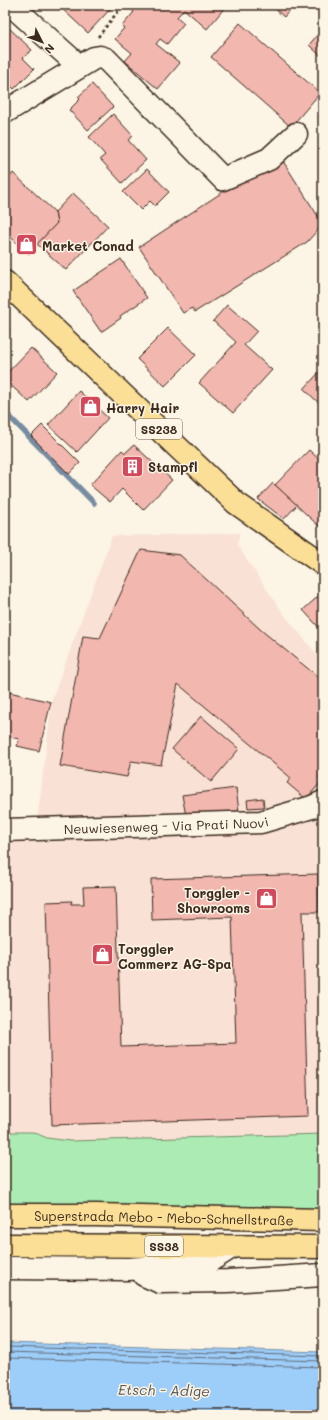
<svg xmlns="http://www.w3.org/2000/svg" width="328" height="1420" viewBox="0 0 328 1420" font-family="Mali,sans-serif">
<rect width="100%" height="100%" fill="#fcf5e5"/>
<filter id="ink" filterUnits="userSpaceOnUse"><feTurbulence type="fractalNoise" baseFrequency=".025" numOctaves="2"/><feDisplacementMap in="SourceGraphic" scale="8" xChannelSelector="R" yChannelSelector="G"/><feConvolveMatrix kernelMatrix="1 2 1 2 8 2 1 2 1" color-interpolation-filters="sRGB"/></filter>
<g filter="url(#ink)">
<polygon fill="#f9e2d5" points="240,533 237,545 283,613 323,662 323,1218 5,1216 5,825 37,822 52,699 112,536"/>
<polygon fill="#acecb4" stroke="#748b69" points="5,1132 33,1132 47,1138 70,1141 323,1134 321,1181 323,1181 323,1218 5,1215"/>
<polygon fill="#9dcdf9" stroke="#768ca1" points="5,1343 323,1352 323,1415 5,1415"/>
<g fill="none" stroke-linecap="round" stroke-linejoin="round">
<g stroke="#626b76" stroke-width="1">
<polyline points="5,1347 323,1356"/>
<polyline points="5,1352 323,1361"/>
<polyline points="5,1358 323,1367"/>
</g>
<polyline stroke="#768ca1" stroke-width="5.5" points="5,412 94,503"/>
</g>
<g fill="#f2b7af" stroke="#3b2a1e">
<polygon points="60,5 114,5 88,33 59,6"/>
<polygon points="132,5 227,5 207,29 184,9 177,17 184,23 167,44 160,39 156,44 180,63 158,89 125,61 132,53 115,39 124,28 122,26 134,12 129,8"/>
<polygon points="271,5 294,5 284,17"/>
<polygon points="240,23 320,93 291,127 211,57"/>
<polygon points="6,25 32,50 23,58 34,69 14,89 5,80"/>
<polygon points="323,28 323,58 309,45"/>
<polygon points="92,84 113,107 88,130 69,110 80,99 78,97"/>
<polygon points="113,114 133,136 128,140 146,160 122,183 100,159 105,155 89,137"/>
<polygon points="281,158 323,224 307,242 195,312 192,308 183,313 139,247 247,176"/>
<polygon points="147,169 169,192 155,206 150,201 141,210 123,192"/>
<polygon points="13,173 55,212 57,223 29,254 5,232 5,183"/>
<polygon points="73,193 108,226 66,270 37,244 57,223 55,212"/>
<polygon points="121,259 147,298 120,316 121,318 101,332 73,291"/>
<polygon points="227,305 257,331 244,345 272,370 233,413 199,383 236,342 213,321"/>
<polygon points="5,325 10,331 5,336"/>
<polygon points="168,328 196,355 165,386 137,359"/>
<polygon points="31,348 57,372 29,402 5,380 5,375"/>
<polygon points="323,368 323,407 304,389"/>
<polygon points="79,391 108,418 77,452 48,425"/>
<polygon points="42,425 80,463 69,474 31,436"/>
<polygon points="134,445 172,480 143,510 122,489 110,502 90,485 122,450 125,453"/>
<polygon points="309,450 323,463 323,530 275,485"/>
<polygon points="273,483 297,505 284,519 258,499"/>
<polygon points="141,550 180,555 261,630 323,681 323,772 319,777 323,780 306,799 287,783 291,778 178,684 161,765 131,761 127,777 60,766 83,636 100,638"/>
<polygon points="323,592 323,632 303,610"/>
<polygon points="5,691 51,702 39,751 17,746 19,739 5,736"/>
<polygon points="201,716 239,749 211,782 172,749"/>
<polygon points="236,788 239,811 186,816 182,795"/>
<polygon points="263,798 264,807 248,808 247,800"/>
<polygon points="318,874 319,912 302,912 308,1116 52,1125 46,902 72,901 71,904 84,904 83,887 116,886 121,1047 236,1043 232,917 152,920 151,879"/>
</g>
<g fill="none" stroke-linecap="round" stroke-linejoin="round">
<defs>
<g id="minor">
<polyline points="11,5 79,66"/>
<polyline points="5,112 94,58 100,57 106,59 223,179 269,159 296,134"/>
<path id="s1" d="M5 830 261 822 312 807 323 802"/>
<polyline points="5,1268 128,1269 205,1264 232,1247"/>
<polyline points="144,1275 160,1282 228,1281 323,1275"/>
</g>
<polyline id="major" points="5,282 236,503 323,564"/>
<g id="highway">
<path id="s2" d="M5 1215H96L323 1220"/>
<polyline points="5,1245 323,1247"/>
</g>
</defs>
<use href="#minor" stroke="#3b2a1e" stroke-width="25"/>
<use href="#major" stroke="#3b2a1e" stroke-width="25"/>
<use href="#highway" stroke="#3b2a1e" stroke-width="25"/>
<polyline stroke="#3b2a1e" stroke-width="2.5" stroke-dasharray="3 3" stroke-linecap="butt" points="98,37 123,5"/>
<use href="#minor" stroke="#fcf5e5" stroke-width="22"/>
<use href="#major" stroke="#fbdf96" stroke-width="22"/>
<use href="#highway" stroke="#fbdf96" stroke-width="22"/>
</g>
</g>
<defs>
<symbol id="shop-square" viewBox="-11 -11 22 22"><rect x="-9" y="-9" width="18" height="18" rx="4" fill="#d1495b" stroke="#fcf5e5"/><path d="M-5-2.5h2.3a2.7 3.5 0 0 1 5.4 0H5L5.5 6h-11ZM-1.5-2.5h3a1.5 2.3 0 0 0-3 0Z" fill="#fff"/></symbol>
<symbol id="building-square" viewBox="-11 -11 22 22"><rect x="-9" y="-9" width="18" height="18" rx="4" fill="#d1495b" stroke="#fcf5e5"/><path d="M-4-6H4V6H1V3H-1V6H-4ZM-2.5-4.3h1.7v1.8h-1.7ZM.8-4.3h1.7v1.8H.8ZM-2.5-1h1.7V.8h-1.7ZM.8-1h1.7V.8H.8Z" fill="#fff"/></symbol>
</defs>
<g fill-rule="evenodd">
<use href="#shop-square" x="14" y="232" width="25" height="25"/>
<use href="#shop-square" x="78" y="394" width="25" height="25"/>
<use href="#building-square" x="120" y="454" width="25" height="25"/>
<use href="#shop-square" x="254" y="886" width="25" height="25"/>
<use href="#shop-square" x="90" y="942" width="25" height="25"/>
</g>
<g text-anchor="middle" dominant-baseline="central" stroke-width="3" stroke-linejoin="round" paint-order="stroke">
<g fill="#fcf5e5" stroke="#75675a" stroke-width="1">
<rect x="136" y="419" width="46" height="20" rx="3"/>
<rect x="145" y="1236" width="38" height="20" rx="3"/>
</g>
<g font-size="12" font-weight="bold" fill="#3b2a1e">
<text x="159" y="429">SS238</text>
<text x="164" y="1246">SS38</text>
</g>
<g font-size="13" font-weight="bold" fill="#3b2a1e" stroke="#fcf5e5" text-anchor="start">
<text x="42" y="245">Market Conad</text>
<text x="106" y="407">Harry Hair</text>
<text x="148" y="466">Stampfl</text>
<text x="250" y="892" text-anchor="end">Torggler -<tspan x="250" dy="15">Showrooms</tspan></text>
<text x="118" y="948">Torggler<tspan x="118" dy="15">Commerz AG-Spa</tspan></text>
</g>
<g font-size="13" fill="#3b2a1e" stroke="#fcf5e5">
<text stroke="none"><textPath href="#s1" startOffset="161">Neuwiesenweg - Via Prati Nuovi</textPath></text>
<text stroke="none"><textPath href="#s2" startOffset="159">Superstrada Mebo - Mebo-Schnellstraße</textPath></text>
</g>
<g font-size="14" font-style="italic" fill="#545355" stroke="#fcf5e5">
<text transform="translate(164 1390) rotate(1)">Etsch - Adige</text>
</g>
</g>
<rect width="328" height="1420" fill="none" stroke="#fcf5e5" stroke-width="20"/>
<rect x="10" y="10" width="308" height="1400" fill="none" stroke="#3b2a1e" stroke-width="1.5" filter="url(#ink)"/>
<g transform="translate(42 42) rotate(132)" stroke="#fcf5e5" stroke-width="3" paint-order="stroke">
<path d="M0-3L7 15L0 10L-7 15Z" fill="#3b2a1e"/>
<text y="-6" font-size="11" font-weight="bold" text-anchor="middle" fill="#3b2a1e">N</text>
</g>
</svg>
